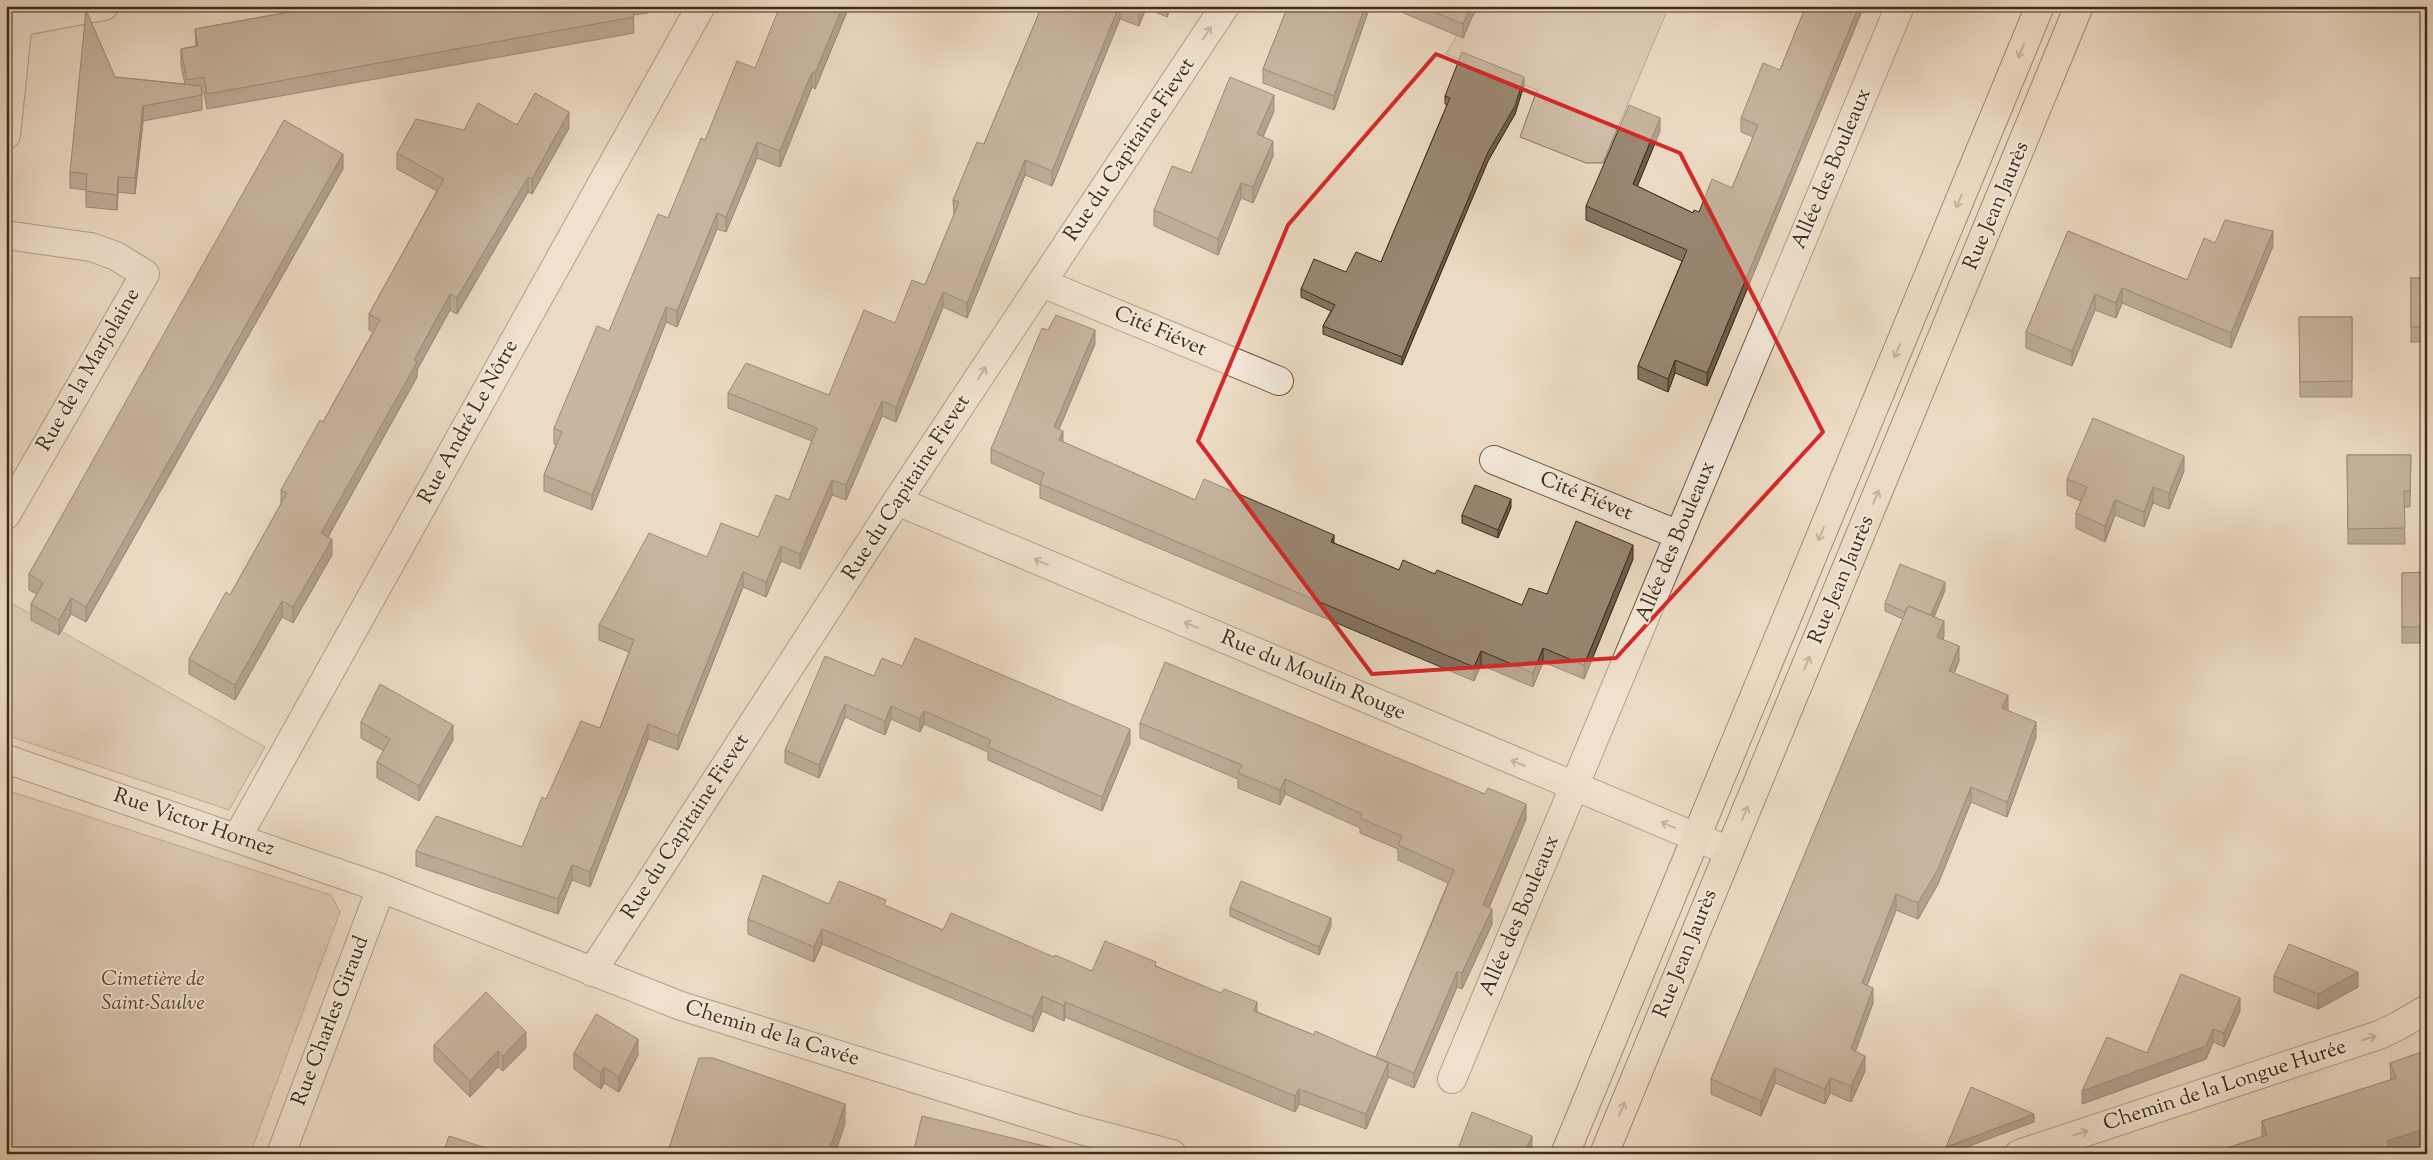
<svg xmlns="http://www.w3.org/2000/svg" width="2433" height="1160" viewBox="0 0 2433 1160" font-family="'Sorts Mill Goudy',serif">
<rect width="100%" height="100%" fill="#ecdbc4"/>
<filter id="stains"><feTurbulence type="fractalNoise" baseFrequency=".004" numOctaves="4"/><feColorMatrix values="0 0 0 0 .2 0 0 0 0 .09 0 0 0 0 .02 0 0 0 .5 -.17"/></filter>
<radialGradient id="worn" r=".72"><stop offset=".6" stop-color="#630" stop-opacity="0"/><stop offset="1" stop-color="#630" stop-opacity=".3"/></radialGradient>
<g fill="#cfbda7" stroke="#877460">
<polygon points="1474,6 1669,6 1603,163 1586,163 1520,137 1537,90 1446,54"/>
<polygon points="6,600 265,747 229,810 6,735"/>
<polygon points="6,790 331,895 340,912 250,1154 6,1154"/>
</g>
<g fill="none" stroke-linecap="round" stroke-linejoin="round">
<defs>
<g id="minor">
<polyline points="6,135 18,22 104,6"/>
<polyline points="6,235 91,247 116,256 145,274 6,515"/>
<polyline points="1042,283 1279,381"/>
<polyline points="1494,460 1679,535"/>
<polyline points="897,501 1729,851"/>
<polyline points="6,759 381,888 681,1006 1077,1129 1172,1154"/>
<polyline points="237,838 701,6"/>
<polyline points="592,972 897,501 1225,6"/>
<polyline points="1452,1079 1900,6"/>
<polyline points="281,1154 381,888"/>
<polyline points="2019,1154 2379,1035 2398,1026 2427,1009"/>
</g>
<g id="major">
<polyline points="1565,1154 2040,6"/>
<polyline points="1604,1154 2079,6"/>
</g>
</defs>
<use href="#minor" stroke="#6a5844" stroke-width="30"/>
<use href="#major" stroke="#3f2c1a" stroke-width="30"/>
<use href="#minor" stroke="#f3e8d9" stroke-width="28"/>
<use href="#major" stroke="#ecdbc4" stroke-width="28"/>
</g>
<g fill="#847462" stroke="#3f2c1a">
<polygon points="323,6 648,6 648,13 633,15 634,33 207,109 204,92 202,93 202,110 143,121 135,194 118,192 117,210 86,207 86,190 70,188 70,172 115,77 185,84 181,65 181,49 196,46 195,29"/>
<polygon points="848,6 848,9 815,89 812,87 780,167 757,158 726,232 717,229 677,327 666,322 592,510 544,491 544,475 556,445 554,444 554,428 609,331 668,218 705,140 755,68"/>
<polygon points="1042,6 1171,6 1167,17 1146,8 1139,26 1120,19 1052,186 1025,175 967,318 943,307 896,422 882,416 846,500 832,495 800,569 781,561 766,597 743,587 678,750 648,739 590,887 572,880 558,914 416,866 416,851 522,847 546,799 600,728 629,652 599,640 599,625 707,557 758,537 789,500 812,441 728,408 728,393 829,395 895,323 925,285 954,215 953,200 984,144"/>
<polygon points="1288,6 1370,6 1334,110 1263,83 1263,69"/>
<polygon points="1387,6 1479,6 1472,17 1463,38"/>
<polygon points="1806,6 1864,6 1707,386 1675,373 1668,392 1638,379 1638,366 1682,261 1586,220 1586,206 1660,131 1637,186 1693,213 1699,212 1732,188 1753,137 1741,132 1741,118 1780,70"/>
<polygon points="1524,85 1515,114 1488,161 1402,365 1323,334 1323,326 1331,311 1301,297 1301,289 1346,272 1381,262 1447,105 1445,104 1445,96"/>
<polygon points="1274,111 1263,137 1273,156 1253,203 1241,198 1218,255 1154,226 1154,210 1191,173"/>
<polygon points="517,125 569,128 532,194 528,192 457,314 450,310 417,370 417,377 328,537 332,555 293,623 282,617 235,700 189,674 189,659 230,595 281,504 281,490 323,422 373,332 369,330 369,314 437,191 397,169 397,153 464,130"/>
<polygon points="343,169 86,622 71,614 59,635 31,620 31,604 37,594 29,590 29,574"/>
<polygon points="2068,231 2187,280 2215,243 2273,246 2231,348 2122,303 2116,318 2095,310 2072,366 2026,348 2026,332"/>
<rect x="2411" y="278" width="16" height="64"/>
<polygon points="2299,317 2352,317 2352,397 2300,397"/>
<polygon points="1048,330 1095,344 1059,429 1063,442 1195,500 1334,543 1399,570 1435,574 1522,605 1547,594 1633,559 1584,679 1543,662 1533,687 1481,665 1474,681 1040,498 1040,485 991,463 991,449"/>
<polygon points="2347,455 2411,455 2410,507 2404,507 2405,544 2348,544"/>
<polygon points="2184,471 2169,509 2153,503 2144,527 2115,515 2105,542 2076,528 2076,513 2081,501 2067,495 2067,479"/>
<polygon points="1511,507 1498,538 1462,523 1462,515"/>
<polygon points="2427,572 2427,643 2402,643 2402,573"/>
<polygon points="1945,590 1934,617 1944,636 1943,639 1959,661 1954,673 2008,710 2036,737 2007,817 1971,802 1938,884 1918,919 1896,910 1867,985 1873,1003 1855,1051 1865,1071 1851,1102 1830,1093 1825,1104 1775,1083 1761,1116 1711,1094 1711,1079 1903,619 1885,611 1885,603"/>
<polygon points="902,666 1130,743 1102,811 988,760 988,752 924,724 920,732 891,719 885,735 845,717 819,778 785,763 785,750 874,676"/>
<polygon points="361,722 453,740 419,801 377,778 377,762 384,751 361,738"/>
<polygon points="1140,723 1526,819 1489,908 1492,924 1462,989 1457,987 1414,1088 1388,1077 1366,1129 1299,1104 1295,1112 1065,1017 1064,1021 1042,1011 1033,1032 822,944 814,962 748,934 748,919 829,904 886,906 943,930 1054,957 1092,971 1156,966 1257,1012 1314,1035 1376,1057 1448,883 1398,860 1398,849 1360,833 1360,828 1285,794 1280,805 1238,788 1238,779 1140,738"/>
<polygon points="1230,908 1331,926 1319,955 1230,916"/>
<polygon points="2274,976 2358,987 2318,1009 2274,992"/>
<polygon points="2240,1011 2224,1047 2213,1042 2206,1059 2082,1104 2147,1053"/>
<polygon points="434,1045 526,1048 503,1071 498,1067 470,1097 434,1061"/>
<polygon points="574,1053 638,1055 619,1092 604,1083 601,1089 574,1069"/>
<polygon points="2390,1063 2427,1144 2397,1154 2221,1154 2221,1150 2262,1137 2262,1121 2391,1080"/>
</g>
<g fill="#6b5e50" stroke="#3f2c1a">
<polygon points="843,6 848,6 848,9 815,89 815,73"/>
<polygon points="1119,6 1120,6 1120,19 1052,186 1052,171"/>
<polygon points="1141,6 1146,6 1146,8 1139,26 1139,12"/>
<polygon points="1167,6 1171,6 1167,17"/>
<polygon points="1365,6 1370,6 1334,110 1334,96"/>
<polygon points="1471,6 1479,6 1472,17 1463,38 1463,24"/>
<polygon points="1859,6 1864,6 1707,386 1707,373"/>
<polygon points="812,72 812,87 780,167 780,151"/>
<polygon points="1524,77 1524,85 1515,114 1488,161 1402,365 1402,357 1488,152"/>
<polygon points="1274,95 1274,111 1257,150 1257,134"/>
<polygon points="143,106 143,121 135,194 135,178"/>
<polygon points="569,112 569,128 532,194 532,179"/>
<polygon points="1660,118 1660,131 1633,197 1633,184"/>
<polygon points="1273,141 1273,156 1253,203 1253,187"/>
<polygon points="757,142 757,158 726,232 726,217"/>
<polygon points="343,154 343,169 86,622 86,607"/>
<polygon points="1025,160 1025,175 967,318 967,303"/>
<polygon points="118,177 118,192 117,210 117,195"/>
<polygon points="528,177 528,192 457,314 457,298"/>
<polygon points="1241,183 1241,198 1218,255 1218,239"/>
<polygon points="717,213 717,229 677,327 677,311"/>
<polygon points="2273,231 2273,246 2231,348 2231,333"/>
<polygon points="2122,288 2122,303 2116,318 2116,303"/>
<polygon points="943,292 943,307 896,422 896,407"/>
<polygon points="450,294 450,310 417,370 417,377 321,549 321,533 414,360"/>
<polygon points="2095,294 2095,310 2072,366 2072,351"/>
<polygon points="666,307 666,322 592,510 592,495"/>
<polygon points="1095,330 1095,344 1054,441 1054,427"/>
<polygon points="1675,360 1675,373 1668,392 1668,379"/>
<polygon points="882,401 882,416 846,500 846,485"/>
<polygon points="1063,431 1063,445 1059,440"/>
<polygon points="2184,456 2184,471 2169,509 2169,493"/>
<polygon points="832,480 832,495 800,569 800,554"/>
<polygon points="2153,487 2153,503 2144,527 2144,512"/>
<polygon points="1511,499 1511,507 1498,538 1498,530"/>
<polygon points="2115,500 2115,515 2105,542 2105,526"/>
<polygon points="1334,535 1334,549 1331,542"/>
<polygon points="332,539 332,555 293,623 293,607"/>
<polygon points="1633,545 1633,559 1584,679 1584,665"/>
<polygon points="781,546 781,561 766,597 766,582"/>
<polygon points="743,572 743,587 678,750 678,736"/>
<polygon points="1945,582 1945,590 1929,629 1929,621"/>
<polygon points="71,598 71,614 59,635 59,620"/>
<polygon points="282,601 282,617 235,700 235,685"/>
<polygon points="1944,621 1944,636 1937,653 1937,637"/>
<polygon points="1959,646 1959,661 1949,686 1949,671"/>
<polygon points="1543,648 1543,662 1533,687 1533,673"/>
<polygon points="1481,651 1481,665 1474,681 1474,667"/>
<polygon points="2008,695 2008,710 2002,708"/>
<polygon points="845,704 845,717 819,778 819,765"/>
<polygon points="891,706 891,719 885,735 885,721"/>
<polygon points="924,711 924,724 920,732 920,719"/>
<polygon points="2036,722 2036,737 2007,817 2007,802"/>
<polygon points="648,724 648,739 590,887 590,872"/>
<polygon points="453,725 453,740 419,801 419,786"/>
<polygon points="1130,729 1130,743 1102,811 1102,797"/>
<polygon points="1285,779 1285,794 1280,805 1280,790"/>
<polygon points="1971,787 1971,802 1938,884 1918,919 1918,903"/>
<polygon points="1526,804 1526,819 1483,921 1483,905"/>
<polygon points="572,865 572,880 558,914 558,899"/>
<polygon points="1896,894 1896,910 1862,999 1862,983"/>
<polygon points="1492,909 1492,924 1462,989 1462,973"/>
<polygon points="1331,918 1331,926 1319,955 1319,947"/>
<polygon points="822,929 822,944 814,962 814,947"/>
<polygon points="1457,972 1457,987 1414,1088 1414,1073"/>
<polygon points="2358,972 2358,987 2318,1009 2318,994"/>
<polygon points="1873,988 1873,1003 1851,1064 1851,1049"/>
<polygon points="1042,996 1042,1011 1033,1032 1033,1017"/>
<polygon points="2240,998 2240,1011 2224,1047 2224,1033"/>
<polygon points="1065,1002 1065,1017 1064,1021 1064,1006"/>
<polygon points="1257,1002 1257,1017 1254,1011"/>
<polygon points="2213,1029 2213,1042 2206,1059 2082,1104 2082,1091"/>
<polygon points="526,1032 526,1048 503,1071 503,1056"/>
<polygon points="638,1039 638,1055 619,1092 619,1077"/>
<polygon points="498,1051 498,1067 470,1097 470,1081"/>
<polygon points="1865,1056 1865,1071 1851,1102 1851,1086"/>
<polygon points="1388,1063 1388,1078 1366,1129 1366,1114"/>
<polygon points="604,1067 604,1083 601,1089 601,1073"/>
<polygon points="1775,1068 1775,1083 1761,1116 1761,1101"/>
<polygon points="1830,1078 1830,1093 1825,1104 1825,1089"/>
<polygon points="1299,1089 1299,1104 1295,1112 1295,1096"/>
<polygon points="845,1104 845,1124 835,1154 828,1154"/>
<polygon points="2034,1114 2034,1122 1948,1154 1946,1154 1946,1147"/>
<polygon points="2427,1128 2427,1144 2397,1154 2387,1154 2387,1141"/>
<polygon points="1532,1136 1532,1150 1530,1154 1524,1154"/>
</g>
<g fill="#998772" stroke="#3f2c1a">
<polygon points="323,6 632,6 634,17 207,94 204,77 187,80 181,49 198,46 195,29"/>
<polygon points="780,6 843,6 815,73 812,72 780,151 757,142 726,217 717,213 677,311 666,307 592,495 544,475 562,432 554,428 597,326 609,331 658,214 668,218 701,138 705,140 737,61 755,68"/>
<polygon points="1042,6 1119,6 1052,171 1025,160 967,303 943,292 896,407 882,401 846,485 832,480 800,554 781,546 766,582 743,572 678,736 648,724 590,872 572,865 558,899 416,851 436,816 522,847 542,797 546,799 581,721 600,728 634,640 599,625 649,533 707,557 721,523 758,537 776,495 789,500 817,428 728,393 746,363 829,395 864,310 895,323 912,280 925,285 959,202 953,200 977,142 984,144"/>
<polygon points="1126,6 1141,6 1139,12"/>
<polygon points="1288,6 1365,6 1334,96 1263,69"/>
<polygon points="1420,6 1471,6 1463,24"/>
<polygon points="1806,6 1859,6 1707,373 1675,360 1668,379 1638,366 1687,250 1586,206 1629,105 1660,118 1633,184 1693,213 1694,210 1699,212 1712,179 1732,188 1758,125 1741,118 1763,63 1780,70"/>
<polygon points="86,10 115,77 201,86 202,95 143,106 135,178 118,177 117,195 86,191 87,174 70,172"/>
<polygon points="1462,52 1524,77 1515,106 1488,152 1402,357 1323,326 1335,305 1301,289 1314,259 1346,272 1356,252 1381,262 1450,98 1445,96"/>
<polygon points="1230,77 1274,95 1257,134 1273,141 1253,187 1241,183 1218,239 1154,210 1172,166 1191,173"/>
<polygon points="535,93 569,112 532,179 528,177 457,298 450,294 414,360 417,362 321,533 332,539 293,607 282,601 235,685 189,659 226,592 230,595 287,493 281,490 320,420 323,422 380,320 369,314 444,179 397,153 416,119 464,130 478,103 517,125"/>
<polygon points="284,120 343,154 86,607 71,598 59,620 31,604 43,583 29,574"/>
<polygon points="2225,220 2273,231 2231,333 2122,288 2116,303 2095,294 2072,351 2026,332 2068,231 2187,280 2204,238 2215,243"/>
<rect x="2411" y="278" width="16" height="49"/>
<polygon points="1056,315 1095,330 1054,427 1063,431 1059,440 1195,500 1204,479 1334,535 1331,542 1399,570 1403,560 1435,574 1437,570 1522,605 1529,588 1547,594 1576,521 1633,545 1584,665 1543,648 1533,673 1481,651 1474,667 1040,484 1044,473 991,449 1042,328 1048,330"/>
<polygon points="2299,317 2352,317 2352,381 2300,382"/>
<polygon points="2093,418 2184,456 2169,493 2153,487 2144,512 2115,500 2105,526 2076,513 2087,487 2067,479"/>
<polygon points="2347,455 2411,455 2410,491 2404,491 2405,528 2348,529"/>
<polygon points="1475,485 1511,499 1498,530 1462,515"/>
<polygon points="1900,564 1945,582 1931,615 1908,606 1905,612 1885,603"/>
<polygon points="2427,572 2427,627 2402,627 2402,573"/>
<polygon points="1908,606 1944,621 1937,637 1959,646 1949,671 2008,695 2002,708 2036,722 2007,802 1971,787 1938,869 1918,903 1896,894 1862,983 1873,988 1851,1049 1865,1056 1851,1086 1830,1078 1825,1089 1775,1068 1761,1101 1711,1079"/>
<polygon points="915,638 1130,729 1102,797 988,747 991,740 924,711 920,719 891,706 885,721 845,704 819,765 785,750 825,656 874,676 882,658 902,666"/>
<polygon points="1165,662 1485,794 1488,788 1526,804 1483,905 1492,909 1462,973 1457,972 1414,1073 1376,1057 1454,870 1398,845 1402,836 1360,818 1362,814 1285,779 1280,790 1238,773 1242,765 1140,723"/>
<polygon points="380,684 453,725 419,786 377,762 390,739 361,722"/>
<polygon points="763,875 829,904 839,881 886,900 884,905 943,930 951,913 1054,957 1055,955 1092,971 1105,941 1156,962 1155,966 1221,993 1224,989 1257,1002 1254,1011 1314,1035 1315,1031 1388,1063 1366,1114 1299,1089 1295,1096 1065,1002 1064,1006 1042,996 1033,1017 822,929 814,947 748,919"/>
<polygon points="1241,881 1331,918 1319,947 1230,908"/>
<polygon points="2289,944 2358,972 2318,994 2274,976"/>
<polygon points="2181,974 2240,998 2224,1033 2213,1029 2206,1046 2082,1091 2107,1037 2147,1053"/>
<polygon points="486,992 526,1032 503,1056 498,1051 470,1081 434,1045"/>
<polygon points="596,1014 638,1039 619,1077 604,1067 601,1073 574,1053"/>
<polygon points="2427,1050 2427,1128 2387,1141 2391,1154 2223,1154 2221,1150 2267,1135 2262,1121 2396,1078 2390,1063"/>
<polygon points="699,1058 713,1058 845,1104 828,1154 667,1154"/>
<polygon points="1971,1087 2034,1114 1946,1147"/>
<polygon points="1472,1112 1532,1136 1524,1154 1456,1154"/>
<polygon points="922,1116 1077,1154 913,1154"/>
<polygon points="449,1136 492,1150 491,1154 443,1154"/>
</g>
<defs><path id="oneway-shaft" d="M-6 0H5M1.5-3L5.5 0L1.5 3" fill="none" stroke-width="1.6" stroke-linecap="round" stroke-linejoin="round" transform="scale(1.25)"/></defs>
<g stroke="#998a7a">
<use href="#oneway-shaft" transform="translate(1207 33) rotate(-56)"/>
<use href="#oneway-shaft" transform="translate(982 373) rotate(-57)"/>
<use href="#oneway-shaft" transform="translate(1041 562) rotate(-157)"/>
<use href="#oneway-shaft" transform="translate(1191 625) rotate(-157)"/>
<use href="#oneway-shaft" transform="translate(1518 763) rotate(-157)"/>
<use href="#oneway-shaft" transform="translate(1668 825) rotate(-157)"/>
<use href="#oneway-shaft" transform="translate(2369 1038) rotate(-18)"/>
<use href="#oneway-shaft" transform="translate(2081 1133) rotate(-18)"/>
</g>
<g stroke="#96846f">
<use href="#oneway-shaft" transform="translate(2021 51) rotate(113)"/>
<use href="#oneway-shaft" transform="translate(1959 201) rotate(113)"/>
<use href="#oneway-shaft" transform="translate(1897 351) rotate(113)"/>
<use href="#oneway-shaft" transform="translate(1876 497) rotate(-67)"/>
<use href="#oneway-shaft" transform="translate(1821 534) rotate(113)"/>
<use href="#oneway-shaft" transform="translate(1807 663) rotate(-67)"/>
<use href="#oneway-shaft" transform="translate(1745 813) rotate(-67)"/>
<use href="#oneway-shaft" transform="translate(1622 1109) rotate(-67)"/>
</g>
<path d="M0 0H2433V1160H0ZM1436 54 1680 153 1823 432 1616 658 1372 674 1198 441 1288 225Z" fill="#ecdbc4" fill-opacity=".55" fill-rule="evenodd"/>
<path fill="none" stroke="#d62828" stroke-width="4" stroke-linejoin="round" d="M1436 54 1680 153 1823 432 1616 658 1372 674 1198 441 1288 225Z"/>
<g text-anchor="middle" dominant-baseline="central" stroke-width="4" stroke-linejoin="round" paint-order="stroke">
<g font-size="21" fill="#3f2c1a" stroke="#f3e8d9">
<text transform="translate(1130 150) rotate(-56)">Rue du Capitaine Fievet</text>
<text transform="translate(1832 169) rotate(-67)">Allée des Bouleaux</text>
<text transform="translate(1997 206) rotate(-67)">Rue Jean Jaurès</text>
<text transform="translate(1160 332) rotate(23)">Cité Fiévet</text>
<text transform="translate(89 370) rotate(-60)">Rue de la Marjolaine</text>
<text transform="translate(469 422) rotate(-61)">Rue André Le Nôtre</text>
<text transform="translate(907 488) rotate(-57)">Rue du Capitaine Fievet</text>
<text transform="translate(1586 497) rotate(22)">Cité Fiévet</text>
<text transform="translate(1676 542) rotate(-67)">Allée des Bouleaux</text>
<text transform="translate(1842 580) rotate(-67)">Rue Jean Jaurès</text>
<text transform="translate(1313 676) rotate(23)">Rue du Moulin Rouge</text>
<text transform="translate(194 823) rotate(19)">Rue Victor Hornez</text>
<text transform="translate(686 827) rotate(-57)">Rue du Capitaine Fievet</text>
<text transform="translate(1520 916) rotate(-67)">Allée des Bouleaux</text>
<text transform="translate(1686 954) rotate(-68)">Rue Jean Jaurès</text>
<text transform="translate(331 1021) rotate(-69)">Rue Charles Giraud</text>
<text transform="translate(772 1034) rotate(17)">Chemin de la Cavée</text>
<text transform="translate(2225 1086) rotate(-18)">Chemin de la Longue Hurée</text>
</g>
<g font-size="21" font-style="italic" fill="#5c4936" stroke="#f3e8d9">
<text x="153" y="980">Cimetière de<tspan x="153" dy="24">Saint-Saulve</tspan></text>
</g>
</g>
<rect width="2433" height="1160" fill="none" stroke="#ecdbc4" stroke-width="25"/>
<rect x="8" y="8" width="2418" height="1145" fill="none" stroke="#3f2c1a" stroke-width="2.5"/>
<rect x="12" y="12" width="2408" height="1135" fill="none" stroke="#3f2c1a"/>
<rect width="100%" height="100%" filter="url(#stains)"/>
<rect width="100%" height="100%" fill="url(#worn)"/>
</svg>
